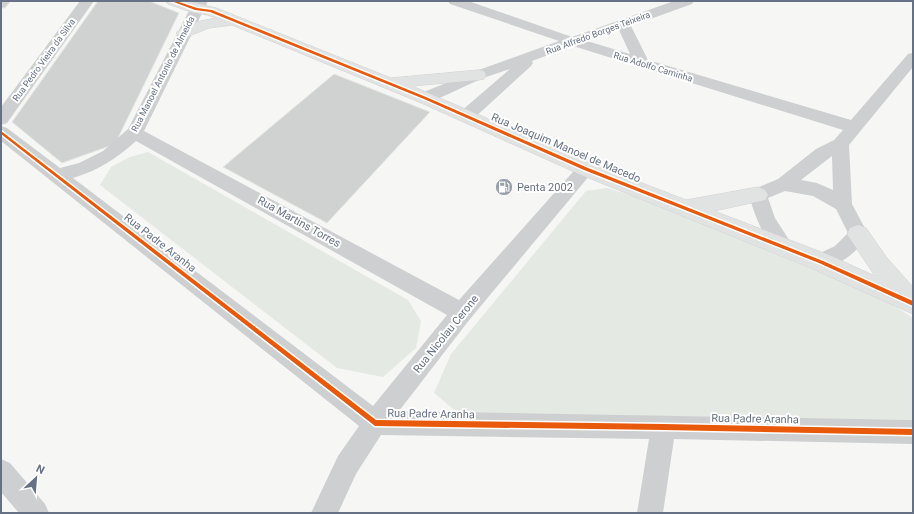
<svg xmlns="http://www.w3.org/2000/svg" width="914" height="514" viewBox="0 0 914 514" font-family="Roboto,sans-serif">
<rect width="100%" height="100%" fill="#f6f6f5"/>
<g fill="#e5e9e3">
<polygon points="148,152 408,300 421,321 416,348 383,377 337,368 100,185 111,167 130,157"/>
<polygon points="607,188 636,197 882,298 913,318 913,420 458,413 434,393 451,354 586,191"/>
</g>
<g fill="#d0d1d1" stroke="#e6e6e5">
<polygon points="1,1 11,1 5,8 1,8"/>
<polygon points="98,1 149,1 179,13 115,144 62,163 12,122"/>
<polygon points="334,74 430,112 327,223 223,167"/>
</g>
<g fill="none" stroke-linecap="round" stroke-linejoin="round">
<defs>
<path id="secondary" d="M166 1H187L216 8 391 78 478 70 484 71 486 75 484 79 478 80 412 86 593 164 686 200 758 187 765 190 768 195 765 200 714 211 829 255 875 276 847 234 850 228 858 225 866 228 887 258 913 287V314L813 269 579 174 419 102 232 25 209 28 184 38 179 36 176 33C182 24 205 20 216 18L208 15 191 12 168 4Z"/>
</defs>
<use href="#secondary" stroke="#d2d2d3" stroke-width="1"/>
<g fill="#cecfd0" fill-rule="evenodd">
<polygon points="80,1 94,1 7,123 1,125 1,107"/>
<path d="M194 1H208L144 131 459 300 580 164 586 163 592 164 595 169 470 319 399 411 913 420V444L674 439 663 513H637L649 439 381 435 356 474 338 513H311L338 456 359 426 1 141V126L7 128 60 168 79 163 103 151 128 129ZM136 141 447 315 373 406 73 178C99 170 116 159 136 141Z"/>
<path d="M448 1H468L572 37 674 1H694L692 4 631 26 648 60 851 120 908 54 913 53V67L849 145 852 204 868 234C857 254 842 263 821 270L814 268 811 262 814 256 835 246 848 233 836 209 813 196 785 191 768 198 775 218 793 246 790 252C785 253 780 255 776 251 764 240 753 211 749 195L752 190 778 179 816 149 834 140 843 130 573 46 532 61 533 63 531 66 472 120 466 121 460 120 458 116 460 112 510 69 483 78 431 102 425 103 419 102 417 98 419 94 473 72 559 41 450 4ZM619 30 630 54 587 41ZM832 156 833 190 817 183 801 180Z"/>
<polygon points="1,459 10,463 45,504 49,513 19,513 1,492"/>
</g>
<use href="#secondary" fill="#e1e2e2" fill-rule="evenodd"/>
<defs>
<g id="cycleway">
<polygon points="171,1 176,1 197,8 212,10 426,97 588,168 823,261 913,301 913,306 819,263 584,170 424,99 210,12 195,10"/>
<polygon points="1,131 376,420 663,424 913,429 913,435 663,430 375,426 1,134"/>
</g>
</defs>
<use href="#cycleway" stroke="#fff" stroke-width="3"/>
<use href="#cycleway" fill="#e8590c" fill-rule="evenodd"/>
</g>
<defs>
<symbol id="fuel-disc" viewBox="-11 -11 22 22"><circle r="9.5" fill="#99a0ac" stroke="#fff"/><path d="M-5.5-6h7V0h2V4h1.3V-2.5L3-4.5l.8-.8L6-3V5H2.5V1h-1V6h-7ZM-4.2-4.7v3.2H.2V-4.7Z" fill="#fff"/></symbol>
</defs>
<g fill-rule="evenodd">
<use href="#fuel-disc" x="494" y="177" width="20" height="20"/>
</g>
<g text-anchor="middle" dominant-baseline="central" stroke-width="4" stroke-linejoin="round" paint-order="stroke">
<g font-size="9" fill="#677185" stroke="#fff">
<text transform="translate(598 33) rotate(-20)">Rua Alfredo Borges Teixeira</text>
<text transform="translate(44 60) rotate(-54)">Rua Pedro Vieira da Silva</text>
<text transform="translate(653 67) rotate(17)">Rua Adolfo Caminha</text>
<text transform="translate(163 74) rotate(-63)">Rua Manoel Antonio de Almeida</text>
</g>
<g font-size="11" fill="#677185" stroke="#fff">
<text transform="translate(566 148) rotate(23)">Rua Joaquim Manoel de Macedo</text>
<text transform="translate(299 222) rotate(29)">Rua Martins Torres</text>
<text transform="translate(160 243) rotate(38)">Rua Padre Aranha</text>
<text transform="translate(446 334) rotate(-51)">Rua Nicolau Cerone</text>
<text transform="translate(431 414) rotate(1)">Rua Padre Aranha</text>
<text transform="translate(755 419) rotate(1)">Rua Padre Aranha</text>
</g>
<g font-size="11" fill="#677185" stroke="#fff" text-anchor="start">
<text x="517" y="187">Penta 2002</text>
</g>
</g>
<rect width="914" height="514" fill="none" stroke="#677185" stroke-width="4"/>
<g transform="translate(36 478) rotate(26)" stroke="#ffffff" stroke-width="3" paint-order="stroke">
<path d="M0-3L7 15L0 10L-7 15Z" fill="#677185"/>
<text y="-6" font-size="11" font-weight="bold" text-anchor="middle" fill="#677185">N</text>
</g>
</svg>
